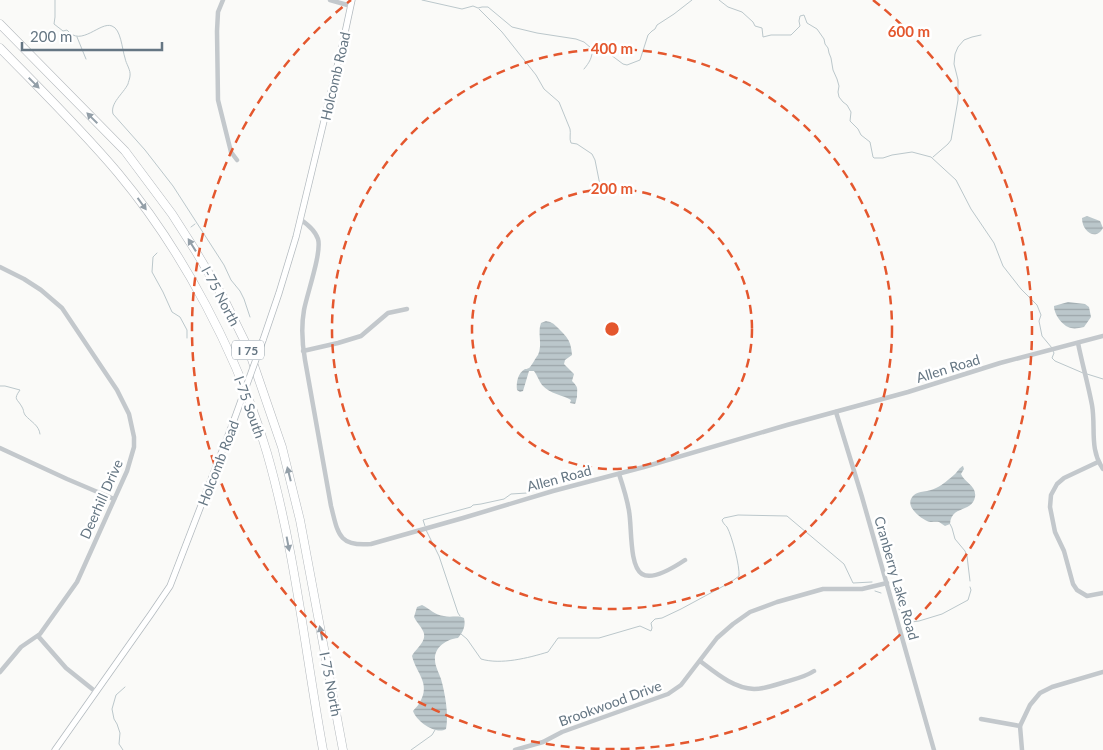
<svg xmlns="http://www.w3.org/2000/svg" width="1103" height="750" viewBox="0 0 1103 750" font-family="Lato,sans-serif">
<defs>
<pattern id="water-rules" width="6" height="5" patternUnits="userSpaceOnUse" patternTransform="scale(1.25)"><rect width="6" height="5" fill="#bbc7cb"/><path d="M0 2.5h6" fill="none" stroke="#9ca6aa"/></pattern>
</defs>
<rect width="100%" height="100%" fill="#fafaf8"/>
<g fill="url(#water-rules)">
<path d="M1087 216 1100 221 1103 228C1096 241 1082 232 1082 218Z"/>
<path d="M1068 302 1085 304 1089 307 1091 317 1084 327C1079 328 1075 329 1071 328 1062 326 1054 314 1054 306Z"/>
<path d="M546 321C551 322 553 323 557 327 567 337 571 340 572 355L565 360 564 364 574 374 572 381C579 388 577 388 577 397 576 400 576 402 575 404L570 403 571 400C563 395 550 394 542 385 539 381 537 375 534 371H529L523 391 520 392 517 390C516 382 518 373 525 369 526 369 527 369 529 368 531 367 536 357 538 355 543 344 537 333 541 323Z"/>
<path d="M963 466 964 469 961 474C965 483 977 486 975 497 972 513 951 505 950 524L945 526C943 525 941 523 939 522 934 521 932 523 927 521 919 517 903 505 914 495 918 491 929 492 936 488 943 485 949 479 955 474 958 471 959 468 963 466Z"/>
<path d="M422 605C430 609 435 615 444 616 450 618 458 615 464 618 466 626 463 632 458 638 447 639 434 647 435 660 435 666 439 673 441 679 445 693 449 715 446 729 436 735 417 722 413 711 415 708 418 706 420 702 431 683 416 673 412 656 416 648 428 641 423 631 421 626 416 622 414 617L417 607Z"/>
</g>
<g fill="none" stroke-linecap="round" stroke-linejoin="round">
<g stroke="#bbc7cb" stroke-width="1">
<path d="M55 0V17L54 24 63 31 67 30C81 48 100 21 112 26 121 29 122 49 125 58 126 64 131 70 130 76 130 78 128 83 128 84 123 94 110 103 113 114L145 150 173 186 224 265 231 280 240 291 244 299 250 317"/>
<polyline points="422,0 462,9 473,6 478,8 482,7 488,7 512,27 537,33 576,39 584,42 591,48 603,49 623,64 627,65 640,60 648,35 652,31 655,29 657,25 674,14 692,0"/>
<polyline points="719,0 728,7 742,12 753,22 755,26 762,28 763,37 771,35 791,35 800,26 799,21 800,16 804,15 807,23 817,29 824,39 825,44 828,48 829,53 831,58 833,70 837,79 839,86 838,92 839,97 843,102 847,105 851,112 850,121 858,129 861,135 870,142 873,157 874,158 883,158 892,155 912,152 931,157 956,180 971,209 994,243 1003,266 1021,289 1037,305 1041,315 1039,321 1042,336 1052,348"/>
<path d="M479 9 502 32 536 75 544 89 559 102 570 129C571 133 569 139 571 143L577 144 592 154 595 160 600 185"/>
<polyline points="77,37 86,59"/>
<path d="M584 69C589 63 593 57 592 49"/>
<polyline points="933,157 948,144 951,140 958,100 958,80 954,64 955,54 958,47 964,40 972,37 981,35"/>
<polyline points="191,227 195,224"/>
<polyline points="157,253 153,257 152,272 163,292 172,312 180,317 187,330 187,338"/>
<polyline points="1053,351 1054,353 1052,358 1055,361 1083,373"/>
<polyline points="1087,374 1103,379"/>
<path d="M0 386H5L20 390C13 400 17 398 22 407 25 413 22 409 25 415 31 422 39 425 40 434"/>
<polyline points="950,524 952,528 955,539 965,551 967,556 970,581"/>
<polyline points="425,526 423,520 471,507 473,505 481,504 504,499 511,494 527,493"/>
<polyline points="426,530 439,556 458,613 460,616"/>
<polyline points="894,589 897,601"/>
<polyline points="875,591 881,593"/>
<polyline points="898,606 904,623 919,621 942,614 968,600 971,590 970,587"/>
<path d="M461 634 467 639 481 659C501 665 528 658 548 652L558 638H599L640 626 651 631 652 628 651 623 655 619 662 618 681 609 731 582 739 576C740 567 732 536 727 527 725 525 723 523 722 520L724 518 738 515 787 516 844 564 853 583 872 582"/>
<polyline points="123,750 119,744 120,733 117,724 114,719 112,709 116,695 125,687"/>
<polyline points="411,750 432,735 435,730"/>
</g>
<defs>
<g id="secondary">
<polyline points="263,340 279,293 296,237 343,42 352,0"/>
<polyline points="55,750 151,614 170,586 234,420"/>
</g>
<g id="highway">
<polyline points="0,24 125,151 172,214 195,250 223,297 248,348 282,447 300,520 343,750"/>
<path d="M0 48C40 89 81 129 118 173 183 251 238 355 267 453 295 550 305 651 323 750"/>
</g>
</defs>
<use href="#secondary" stroke="#b3babf" stroke-width="7"/>
<use href="#highway" stroke="#b4b9bd" stroke-width="9"/>
<g stroke="#c3c8cc" stroke-width="4.5">
<polyline points="223,0 218,12 217,31 218,100 231,152 237,160"/>
<polyline points="330,0 351,6"/>
<path d="M300 219C307 224 315 230 318 239 322 252 307 294 304 310 301 327 302 343 305 360L331 506C338 533 338 547 371 544L463 518 553 491 644 467 787 425 908 392 1000 363 1103 336"/>
<polyline points="0,267 24,279 41,290 62,308 117,390 129,414 134,437 134,447 127,471 77,582 40,634 21,647 0,672"/>
<path d="M1078 343C1082 363 1088 384 1092 405 1096 428 1089 449 1103 469"/>
<polyline points="303,351 338,343 361,336 388,313 407,309"/>
<polyline points="836,412 862,497 934,750"/>
<polyline points="0,448 67,479 114,499"/>
<polyline points="1098,462 1064,478 1057,484 1051,495 1050,507 1055,532 1064,551 1073,584 1077,590 1087,596 1103,593"/>
<path d="M619 474C623 486 627 498 629 511 632 526 629 566 642 574 653 581 676 566 685 560"/>
<polyline points="38,636 66,668 96,692"/>
<path d="M700 661C716 673 733 688 754 689 765 689 775 685 785 682 795 679 805 677 814 671"/>
<polyline points="981,719 1020,726"/>
<polyline points="515,750 543,742 562,732 668,694 681,685 717,638 733,624 750,612 777,602 823,589 862,589 887,583"/>
<polyline points="1022,750 1020,726 1030,705 1040,693 1052,687 1103,672"/>
</g>
<use href="#secondary" stroke="#fff" stroke-width="5.5"/>
<use href="#highway" stroke="#fff" stroke-width="8"/>
<defs>
<polyline id="secondary-bridge" points="234,420 263,340"/>
</defs>
<use href="#secondary-bridge" stroke="#b3babf" stroke-width="7" stroke-linecap="butt"/>
<use href="#secondary-bridge" stroke="#fff" stroke-width="5.5"/>
</g>
<defs><path id="oneway-solid" d="M-6-.8H1V-3.2L6.5 0L1 3.2V.8H-6Z" transform="scale(1.25)"/></defs>
<g fill="#939fa8">
<use href="#oneway-solid" transform="translate(34 83) rotate(45)"/>
<use href="#oneway-solid" transform="translate(92 118) rotate(-135)"/>
<use href="#oneway-solid" transform="translate(142 204) rotate(54)"/>
<use href="#oneway-solid" transform="translate(192 245) rotate(-122)"/>
<use href="#oneway-solid" transform="translate(289 474) rotate(-104)"/>
<use href="#oneway-solid" transform="translate(288 544) rotate(79)"/>
<use href="#oneway-solid" transform="translate(321 633) rotate(-101)"/>
</g>
<g fill="none" stroke="#e4572e" stroke-width="2.5" stroke-dasharray="9 6">
<circle cx="612" cy="329" r="140"/>
<circle cx="612" cy="329" r="280"/>
<path d="M873 0A420 420 0 1 1 351 0"/>
</g>
<g text-anchor="middle" dominant-baseline="central" stroke-width="5" stroke-linejoin="round" paint-order="stroke">
<rect fill="#fff" stroke="#939fa8" stroke-width="1" x="232" y="340.5" width="32" height="19" rx="4"/>
<g font-size="12" font-weight="bold" fill="#657683">
<text x="248" y="350">I 75</text>
</g>
<g font-size="14" fill="#657683" stroke="#fff">
<text transform="translate(335 76) rotate(-77)">Holcomb Road</text>
<text transform="translate(221 296) rotate(62)">I-75 North</text>
<text transform="translate(948 368) rotate(-17)">Allen Road</text>
<text transform="translate(250 407) rotate(70)">I-75 South</text>
<text transform="translate(218 463) rotate(-69)">Holcomb Road</text>
<text transform="translate(559 478) rotate(-15)">Allen Road</text>
<text transform="translate(101 499) rotate(-66)">Deerhill Drive</text>
<text transform="translate(897 578) rotate(74)">Cranberry Lake Road</text>
<text transform="translate(331 684) rotate(79)">I-75 North</text>
<text transform="translate(610 703) rotate(-20)">Brookwood Drive</text>
</g>
</g>
<circle cx="612" cy="329" r="8" fill="#e4572e" stroke="#fff" stroke-width="2.5"/>
<g font-size="15" text-anchor="middle" font-weight="bold" fill="#e4572e" stroke="#fff" stroke-width="5" stroke-linejoin="round" paint-order="stroke">
<text x="909" y="37">600 m</text>
<text x="612" y="54">400 m</text>
<text x="612" y="194">200 m</text>
</g>
<path d="M22 42v8h140v-8" fill="none" stroke="#657683" stroke-width="2.5"/>
<text x="30" y="42" font-size="15" fill="#657683" stroke="#ffffff" stroke-width="4" paint-order="stroke">200 m</text>
</svg>
